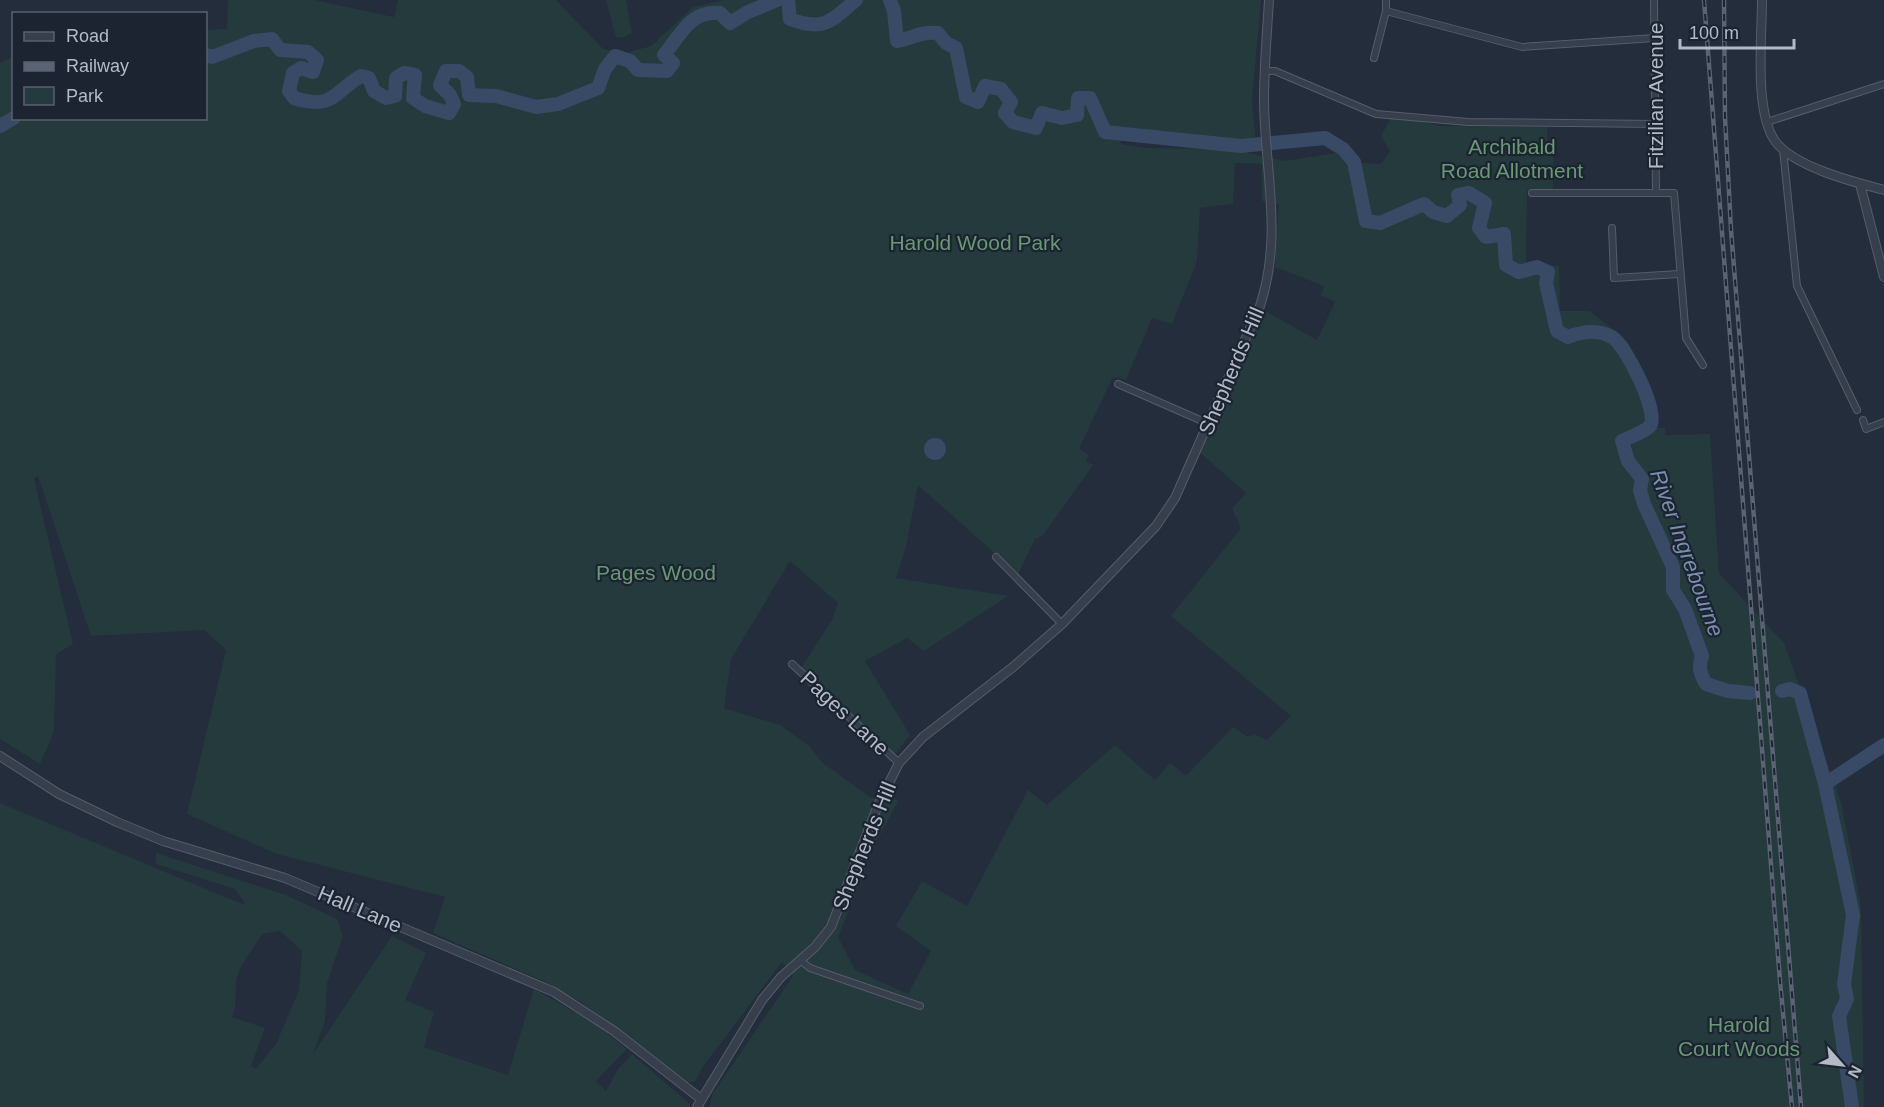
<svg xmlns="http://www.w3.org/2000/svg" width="1884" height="1107" viewBox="0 0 1884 1107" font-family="Helvetica,sans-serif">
<rect width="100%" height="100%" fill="#232d3c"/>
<g fill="#253a3d" fill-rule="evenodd">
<path d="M228 0H314L394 17 398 0H556L603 49 625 53 651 46 693 7 724 0H1261L1252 100 1256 144 1241 146 1125 134 1120 144 1147 148 1230 149 1285 161 1336 153 1349 162 1381 164 1390 151 1381 136 1392 115 1411 117 1438 126 1547 127V156H1553V190H1527L1526 265 1559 266 1560 311H1590L1628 342 1654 406 1656 428H1665L1666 435 1710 434 1719 573 1784 643 1841 802 1861 906 1864 1107H709L713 1093 793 976 782 962 702 1068 695 1082H687L581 1002 541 980 433 933 445 897 277 854 187 814 226 650 204 630 91 636 38 476 34 479 73 644 56 654 54 732 40 764 0 739V63L13 57 14 118H206V30L227 29ZM1235 163 1262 164V201L1279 204 1275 267 1324 286 1321 295 1335 302 1317 340 1264 310 1224 400 1220 398 1197 450 1246 493 1232 509 1241 528 1171 616 1291 716 1267 740 1254 734 1248 737 1233 727 1186 776 1170 763 1155 780 1115 745 1047 805 1028 790 967 906 922 881 896 926 931 951 908 994 855 970 838 937 876 842 899 800 870 797 823 763 809 746 780 725 724 708 731 659 790 561 838 603 832 620 799 671 893 757 910 735 865 661 907 638 924 651 1008 596 896 578 906 547 918 485 1018 574 1035 539 1043 535 1093 465 1086 461 1089 455 1079 449 1112 379 1117 377 1126 380 1152 318 1172 324 1197 261 1200 208 1233 204Z"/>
<polygon points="606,0 626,0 632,33 622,38 616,37"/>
<path d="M0 803 242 904 245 903 235 889 156 864V853L286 895 337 919 343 936 327 983 325 1021 313 1054 392 936 426 953 405 1000 434 1012 424 1047 508 1075 534 989 593 1022 627 1049 596 1081 606 1091 618 1069 632 1054 690 1104 689 1107H0ZM280 931 302 951 299 990 276 1044 256 1069 251 1066 265 1028 232 1017C239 1001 233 988 239 971 245 958 255 946 262 934Z"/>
</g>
<circle fill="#384a65" cx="935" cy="449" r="11"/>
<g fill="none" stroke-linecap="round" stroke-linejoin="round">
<g stroke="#384a65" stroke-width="14">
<path d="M788 0 790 19C824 32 831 21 856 0"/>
<path d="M890 0 894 11 897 41C913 38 922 31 938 33L946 43 956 48 966 97 978 102 985 86 1001 89 1011 102 1005 113 1013 122 1036 128 1042 113 1062 118 1077 115 1078 98H1090L1105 132 1241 146 1325 138 1343 149 1354 162 1366 221 1380 223 1424 204 1433 212 1447 216 1460 205 1458 195 1469 193 1485 203 1479 228 1486 237 1504 234 1506 265 1519 272 1537 267 1548 272 1546 283 1557 331 1568 337C1583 331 1597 329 1612 337 1625 344 1660 413 1650 426 1645 432 1629 437 1622 441L1628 461 1642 479 1640 490 1644 504 1673 567V590L1685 609 1702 656C1698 667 1700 674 1706 684L1728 691 1750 693"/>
<path d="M206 55 212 57 254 41 272 39 280 50 308 52 317 60 313 72 301 68 293 73 289 91 294 98C333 110 331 94 361 76L369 78 374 91 386 98 395 96 396 78 404 73 415 75 413 98 425 106 449 113 454 104 450 95 440 85 446 71H459L467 77 469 95 496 96 536 107 558 104 598 88 605 69 615 56 630 61 638 70 667 71 673 63 664 55C681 35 690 10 720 13L730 23 748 12 777 0"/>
<polyline points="0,126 14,118"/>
<polyline points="1782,691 1790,689 1800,693 1825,784 1853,915 1844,984 1847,999 1839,1016 1852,1107"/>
<polyline points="1825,784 1884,745"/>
</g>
<defs>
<g id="minor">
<polyline points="1654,0 1656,192"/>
<polyline points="1386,11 1522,47 1655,38"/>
<polyline points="1374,58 1386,11 1386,0"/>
<polyline points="1265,71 1275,71 1376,114 1468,122 1656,124"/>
<polyline points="1767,122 1884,84"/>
<polyline points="1783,149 1797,286 1857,410"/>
<polyline points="1532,193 1674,193 1686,338 1703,365"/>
<polyline points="1612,228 1614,278 1679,274"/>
<polyline points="1118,384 1209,424"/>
<polyline points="1863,420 1866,429 1884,422"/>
<polyline points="996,557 1062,624"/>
<polyline points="792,664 899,763"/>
<polyline points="800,960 810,968 920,1006"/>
</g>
<g id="tertiary">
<path d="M1762 0C1762 37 1754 111 1775 141 1794 167 1854 182 1884 190"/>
<polyline points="1860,184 1884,277"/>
<polyline points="0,756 59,794 117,822 163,841 285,878 554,992 614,1031 701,1099"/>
<path d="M697 1107 762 1000 781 977 815 947 831 927 878 805 899 763 923 737 1013 667 1062 624 1156 526 1175 498 1260 306C1283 236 1265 173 1264 101 1264 67 1267 34 1269 0"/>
</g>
</defs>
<use href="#minor" stroke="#555d6a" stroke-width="8"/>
<use href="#tertiary" stroke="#555d6a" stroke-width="10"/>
<use href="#minor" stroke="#373f4c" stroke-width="6"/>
<use href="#tertiary" stroke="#373f4c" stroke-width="8"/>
<defs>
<g id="rail">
<polyline points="1704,0 1780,981 1792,1107"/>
<polyline points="1724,0 1725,117 1731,230 1801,1107"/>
</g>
</defs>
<use href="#rail" stroke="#596373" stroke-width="4.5"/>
<use href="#rail" stroke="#1c2431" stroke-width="2" stroke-dasharray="7" stroke-linecap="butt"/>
</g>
<g text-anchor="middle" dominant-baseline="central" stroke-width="4.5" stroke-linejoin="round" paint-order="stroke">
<g font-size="21" fill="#b2bac8" stroke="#1c2431">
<text transform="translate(1655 96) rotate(-90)">Fitzilian Avenue</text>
<text transform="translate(1231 371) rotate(-67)">Shepherds Hill</text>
<text transform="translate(845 713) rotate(43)">Pages Lane</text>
<text transform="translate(864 846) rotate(-68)">Shepherds Hill</text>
<text transform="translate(360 909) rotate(23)">Hall Lane</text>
</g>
<g font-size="21" fill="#699974" stroke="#1c2431">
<text x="1512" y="146">Archibald<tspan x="1512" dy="24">Road Allotment</tspan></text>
<text x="975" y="242">Harold Wood Park</text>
<text x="656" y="572">Pages Wood</text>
<text x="1739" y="1024">Harold<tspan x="1739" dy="24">Court Woods</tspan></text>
</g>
<g font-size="22" font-style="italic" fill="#7a90b0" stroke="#1c2431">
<text transform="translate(1687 553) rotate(70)">River Ingrebourne</text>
</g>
</g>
<rect x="12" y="12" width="195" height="108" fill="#1c2431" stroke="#58606d" stroke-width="1.5"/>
<rect x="24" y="32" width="30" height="9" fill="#373f4c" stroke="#58606d" stroke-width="1.5"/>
<text x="66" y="42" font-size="18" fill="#b2bac8">Road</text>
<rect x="24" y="62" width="30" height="9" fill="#596373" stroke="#58606d" stroke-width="1.5"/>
<text x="66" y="72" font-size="18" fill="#b2bac8">Railway</text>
<rect x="24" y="87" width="30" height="18" fill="#253a3d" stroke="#58606d" stroke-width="1.5"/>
<text x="66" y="102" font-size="18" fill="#b2bac8">Park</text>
<g transform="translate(1842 1065) rotate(118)" stroke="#1c2431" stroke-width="4.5" paint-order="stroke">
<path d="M0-4.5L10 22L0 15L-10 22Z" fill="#b2bac8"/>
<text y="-9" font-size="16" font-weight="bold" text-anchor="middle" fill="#b2bac8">N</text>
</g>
<path d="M1680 39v9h114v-9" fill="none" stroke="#b2bac8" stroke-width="3"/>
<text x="1689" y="39" font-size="18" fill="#b2bac8" stroke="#1c2431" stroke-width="4.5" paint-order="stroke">100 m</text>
</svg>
